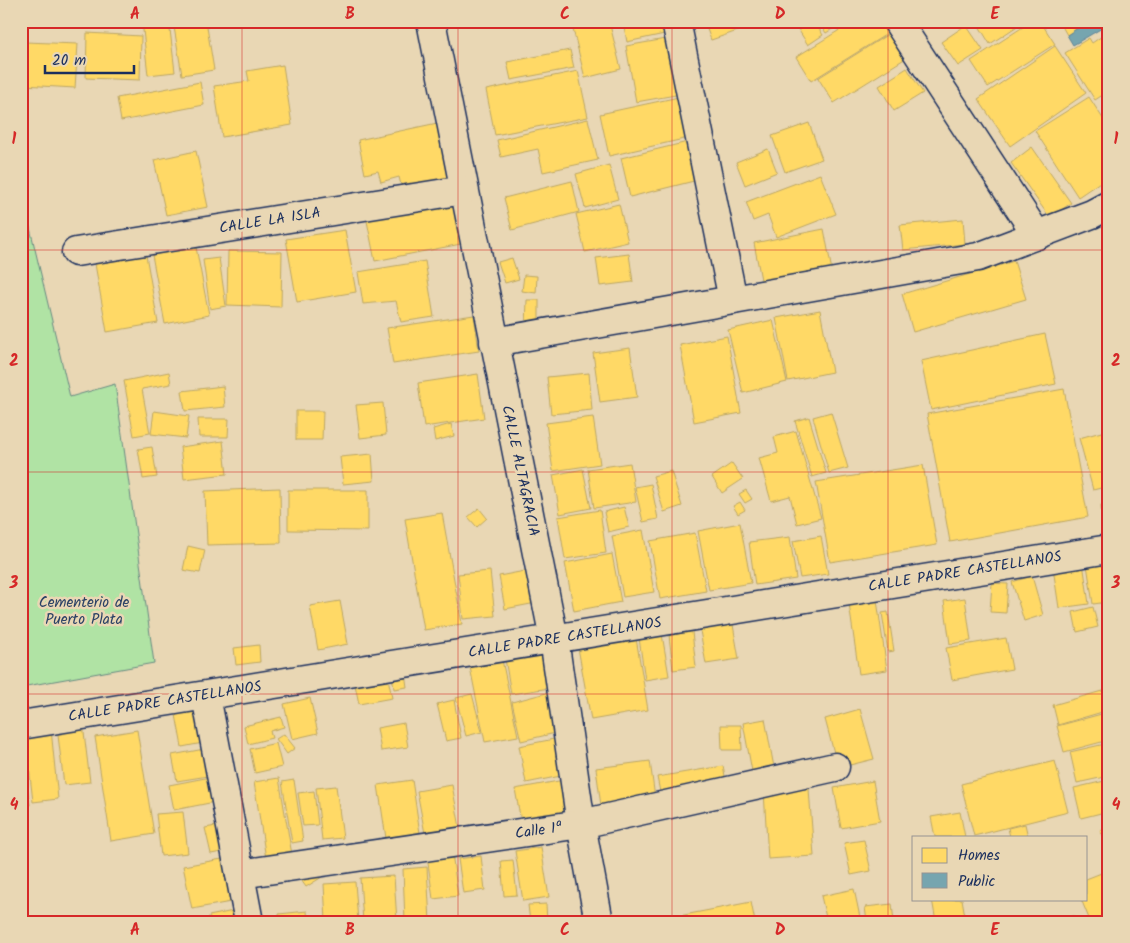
<svg xmlns="http://www.w3.org/2000/svg" width="1130" height="943" viewBox="0 0 1130 943" font-family="Kalam,sans-serif">
<rect width="100%" height="100%" fill="#e9d7b4"/>
<filter id="ink" filterUnits="userSpaceOnUse"><feTurbulence type="fractalNoise" baseFrequency=".02" numOctaves="2"/><feDisplacementMap in="SourceGraphic" scale="10" xChannelSelector="R" yChannelSelector="G"/><feConvolveMatrix kernelMatrix="1 2 1 2 8 2 1 2 1" color-interpolation-filters="sRGB"/></filter>
<g filter="url(#ink)">
<polygon fill="#b0e3a4" stroke="#668981" points="21,190 70,397 115,384 154,663 21,687"/>
<g fill="#ffd966" stroke="#bba664">
<polygon points="142,21 169,21 175,72 148,75"/>
<polygon points="173,21 206,21 214,70 182,75"/>
<polygon points="571,21 609,21 621,69 585,78"/>
<polygon points="623,21 672,21 674,32 627,42"/>
<polygon points="704,21 767,21 711,40"/>
<polygon points="793,21 814,21 823,35 808,45"/>
<polygon points="818,21 845,21 826,33"/>
<polygon points="854,21 883,21 890,32 811,81 796,57"/>
<polygon points="976,21 1025,21 990,44"/>
<polygon points="1032,21 1040,21 1055,44 988,87 971,61"/>
<polygon points="1059,21 1088,21 1067,35"/>
<polygon points="966,25 983,50 958,66 941,42"/>
<polygon points="1108,32 1109,91 1095,100 1065,53 1089,38 1092,43"/>
<polygon points="87,33 141,36 140,80 86,78"/>
<polygon points="890,33 906,58 834,103 818,78"/>
<polygon points="677,37 687,93 636,102 626,46"/>
<polygon points="25,42 78,44 75,88 23,85"/>
<polygon points="1055,46 1086,93 1010,146 978,99"/>
<polygon points="570,50 574,68 511,80 507,62"/>
<polygon points="283,65 292,125 222,137 214,86 249,81 247,71"/>
<polygon points="907,68 923,93 894,111 879,86"/>
<polygon points="578,71 588,117 495,135 486,90"/>
<polygon points="200,82 204,105 121,121 117,98"/>
<polygon points="688,95 697,136 609,156 600,114"/>
<polygon points="1089,97 1109,128 1109,176 1078,197 1035,131"/>
<polygon points="588,119 598,160 543,172 538,149 501,157 497,140"/>
<polygon points="442,122 455,182 413,192 411,183 401,185 399,177 381,182 378,171 365,174 358,140"/>
<polygon points="809,123 822,159 785,172 772,136"/>
<polygon points="696,140 706,178 630,197 621,158"/>
<polygon points="1032,147 1071,203 1050,218 1011,163"/>
<polygon points="768,149 777,172 745,185 736,162"/>
<polygon points="196,151 208,207 166,215 154,160"/>
<polygon points="609,165 618,199 585,208 576,174"/>
<polygon points="820,174 836,214 776,237 768,215 753,221 746,202"/>
<polygon points="572,181 579,212 512,230 504,198"/>
<polygon points="462,197 471,242 375,261 366,216"/>
<polygon points="619,204 628,242 585,252 576,214"/>
<polygon points="963,219 965,244 903,250 900,225"/>
<polygon points="824,229 832,271 762,285 754,243"/>
<polygon points="345,230 356,292 297,302 286,239"/>
<polygon points="196,247 209,315 165,324 152,255"/>
<polygon points="228,251 282,252 281,307 227,305"/>
<polygon points="629,254 633,282 600,286 596,258"/>
<polygon points="146,255 158,323 107,332 95,264"/>
<polygon points="219,258 226,306 210,309 203,260"/>
<polygon points="512,258 519,279 505,283 498,262"/>
<polygon points="425,261 434,317 401,322 396,301 363,304 358,272"/>
<polygon points="1014,261 1026,299 913,332 902,294"/>
<polygon points="524,275 537,276 536,293 522,291"/>
<polygon points="527,300 539,300 539,327 526,327"/>
<polygon points="820,310 832,372 788,381 776,318"/>
<polygon points="474,315 479,351 393,364 387,328"/>
<polygon points="773,320 787,382 743,393 728,330"/>
<polygon points="1045,334 1056,384 931,410 921,361"/>
<polygon points="727,336 741,413 694,422 680,345"/>
<polygon points="630,348 637,397 600,402 593,353"/>
<polygon points="169,372 171,384 142,389 150,433 134,436 124,381"/>
<polygon points="589,373 592,410 551,414 547,377"/>
<polygon points="478,374 484,418 424,427 418,383"/>
<polygon points="223,386 225,407 185,411 182,391"/>
<polygon points="1064,389 1088,517 950,542 927,414"/>
<polygon points="383,403 386,435 360,438 356,405"/>
<polygon points="154,411 189,416 186,438 151,434"/>
<polygon points="296,411 323,411 322,440 296,440"/>
<polygon points="831,412 848,468 829,473 813,417"/>
<polygon points="593,417 600,464 553,471 546,423"/>
<polygon points="809,417 826,473 812,477 795,421"/>
<polygon points="198,419 229,419 228,437 199,437"/>
<polygon points="451,424 454,436 435,441 433,429"/>
<polygon points="1109,430 1109,486 1093,490 1079,438"/>
<polygon points="796,431 821,518 797,524 790,496 771,501 759,458 778,453 774,437"/>
<polygon points="223,441 227,474 184,479 180,447"/>
<polygon points="152,447 157,477 143,479 138,449"/>
<polygon points="372,454 374,481 343,484 340,457"/>
<polygon points="630,463 636,502 594,508 588,469"/>
<polygon points="732,463 743,479 722,493 712,477"/>
<polygon points="923,465 937,545 830,562 816,482"/>
<polygon points="583,469 591,508 560,514 553,475"/>
<polygon points="671,471 682,506 664,512 653,476"/>
<polygon points="651,484 658,519 643,522 635,487"/>
<polygon points="280,488 281,543 207,545 205,491"/>
<polygon points="288,490 368,490 368,531 288,530"/>
<polygon points="746,490 752,499 745,503 739,494"/>
<polygon points="740,502 745,510 738,514 733,506"/>
<polygon points="1109,504 1109,520 1102,520 1101,505"/>
<polygon points="624,507 629,527 608,532 604,512"/>
<polygon points="479,508 487,518 477,527 468,517"/>
<polygon points="600,510 606,553 565,559 558,517"/>
<polygon points="442,513 462,624 424,630 405,519"/>
<polygon points="740,523 751,583 709,590 698,531"/>
<polygon points="643,530 654,592 623,597 612,536"/>
<polygon points="695,533 706,591 660,599 650,541"/>
<polygon points="821,536 828,574 800,578 793,541"/>
<polygon points="790,537 796,579 755,585 749,542"/>
<polygon points="188,546 205,550 200,573 183,570"/>
<polygon points="612,554 621,602 574,611 565,563"/>
<polygon points="1109,554 1109,602 1093,604 1086,558"/>
<polygon points="1082,556 1089,604 1059,608 1052,561"/>
<polygon points="530,570 536,603 505,609 499,576"/>
<polygon points="490,571 495,616 463,619 458,574"/>
<polygon points="1032,576 1043,615 1024,621 1012,582"/>
<polygon points="992,583 1008,584 1006,613 990,612"/>
<polygon points="965,598 971,641 950,644 944,601"/>
<polygon points="877,600 887,670 859,674 849,604"/>
<polygon points="340,601 348,644 318,650 310,606"/>
<polygon points="1093,607 1098,627 1077,632 1073,612"/>
<polygon points="888,612 894,651 888,652 882,613"/>
<polygon points="732,619 739,659 706,664 699,625"/>
<polygon points="635,632 648,710 591,720 577,642"/>
<polygon points="692,632 696,667 673,670 669,635"/>
<polygon points="662,634 669,676 645,680 639,638"/>
<polygon points="1006,638 1012,669 952,680 946,648"/>
<polygon points="259,645 260,662 236,665 234,648"/>
<polygon points="549,645 556,687 511,694 504,653"/>
<polygon points="501,655 518,736 485,742 469,662"/>
<polygon points="404,666 407,687 394,689 391,668"/>
<polygon points="386,668 392,698 359,704 353,675"/>
<polygon points="1109,689 1109,710 1058,725 1053,705"/>
<polygon points="554,691 564,731 521,741 512,702"/>
<polygon points="472,694 482,732 466,736 456,698"/>
<polygon points="206,698 213,741 182,747 174,704"/>
<polygon points="310,698 318,733 292,739 284,704"/>
<polygon points="454,700 461,738 446,741 437,704"/>
<polygon points="860,709 874,759 838,768 825,719"/>
<polygon points="1109,712 1109,740 1064,752 1057,726"/>
<polygon points="281,717 284,727 270,731 272,738 248,744 244,726"/>
<polygon points="765,719 776,778 754,782 743,723"/>
<polygon points="404,723 408,747 381,751 377,728"/>
<polygon points="83,724 90,782 64,785 57,727"/>
<polygon points="721,725 741,725 742,750 722,750"/>
<polygon points="51,729 58,799 33,802 25,731"/>
<polygon points="137,730 154,834 111,841 95,737"/>
<polygon points="284,734 295,748 287,754 276,739"/>
<polygon points="559,738 566,775 526,783 519,746"/>
<polygon points="276,743 282,767 255,773 250,749"/>
<polygon points="1109,743 1109,776 1077,783 1070,752"/>
<polygon points="21,747 30,805 21,806"/>
<polygon points="215,747 220,774 177,781 172,755"/>
<polygon points="650,761 655,798 601,806 596,768"/>
<polygon points="1055,761 1068,812 974,836 961,784"/>
<polygon points="723,766 727,787 661,797 657,777"/>
<polygon points="221,775 225,800 174,810 169,785"/>
<polygon points="279,778 292,855 266,859 254,782"/>
<polygon points="294,780 303,841 292,843 282,782"/>
<polygon points="412,780 421,840 387,845 378,785"/>
<polygon points="564,780 570,819 522,827 515,789"/>
<polygon points="1109,780 1109,811 1081,818 1074,788"/>
<polygon points="873,781 880,821 841,828 834,788"/>
<polygon points="452,785 461,833 426,839 417,791"/>
<polygon points="336,786 343,838 322,840 316,788"/>
<polygon points="809,789 814,856 768,859 764,791"/>
<polygon points="314,791 318,825 303,826 298,793"/>
<polygon points="183,812 188,853 161,856 156,814"/>
<polygon points="960,812 965,837 935,837 931,817"/>
<polygon points="227,824 232,850 211,854 205,828"/>
<polygon points="1025,824 1028,837 1010,837 1008,828"/>
<polygon points="1109,826 1109,845 1100,831"/>
<polygon points="864,840 871,871 851,875 844,843"/>
<polygon points="541,847 549,897 523,901 515,851"/>
<polygon points="452,853 458,896 433,899 427,856"/>
<polygon points="481,856 485,890 463,893 458,859"/>
<polygon points="233,857 242,900 192,909 183,866"/>
<polygon points="513,860 517,895 504,896 501,861"/>
<polygon points="427,867 430,922 405,922 403,869"/>
<polygon points="316,870 322,877 306,887 301,880"/>
<polygon points="1109,870 1109,914 1090,921 1081,899 1086,899 1086,879"/>
<polygon points="394,876 397,922 363,922 360,878"/>
<polygon points="355,882 358,922 326,922 324,884"/>
<polygon points="854,889 861,922 827,922 821,896"/>
<polygon points="932,899 962,899 966,922 936,922"/>
<polygon points="751,902 755,922 648,922"/>
<polygon points="546,904 547,922 530,922 528,905"/>
<polygon points="892,904 894,922 867,922 865,907"/>
<polygon points="243,909 245,922 210,922 209,916"/>
<polygon points="307,911 308,922 280,922 279,914"/>
<polygon points="1074,916 1075,922 1044,922"/>
</g>
<polygon fill="#76a5af" stroke="#5b8297" points="1089,21 1109,21 1109,24 1073,45 1067,35"/>
<g fill="none" stroke-linecap="round" stroke-linejoin="round">
<defs>
<g id="minor">
<polyline points="431,21 554,639 581,824 599,922"/>
<polyline points="676,21 733,300"/>
<polyline points="897,21 1037,235"/>
<polyline points="76,252 464,190"/>
<polyline points="494,342 978,257 1092,214 1109,205"/>
<polyline points="206,696 249,922"/>
<polyline points="21,725 1109,549"/>
<polyline points="240,874 581,824 835,767"/>
</g>
</defs>
<use href="#minor" stroke="#1b2f5e" stroke-width="31"/>
<use href="#minor" stroke="#e9d7b4" stroke-width="28"/>
</g>
</g>
<path fill="none" stroke="#d62828" stroke-width="1" stroke-opacity="0.55" d="M242 21V922M458 21V922M672 21V922M888 21V922M21 250H1109M21 472H1109M21 694H1109"/>
<g text-anchor="middle" dominant-baseline="central" stroke-width="5" stroke-linejoin="round" paint-order="stroke">
<g font-size="15" fill="#1b2f5e" stroke="#e9d7b4">
<text transform="translate(270 221) rotate(-9)">CALLE LA ISLA</text>
<text transform="translate(520 471) rotate(78)">CALLE ALTAGRACIA</text>
<text transform="translate(965 572) rotate(-9)">CALLE PADRE CASTELLANOS</text>
<text transform="translate(565 638) rotate(-9)">CALLE PADRE CASTELLANOS</text>
<text transform="translate(165 702) rotate(-9)">CALLE PADRE CASTELLANOS</text>
<text transform="translate(539 831) rotate(-8)">Calle 1ª</text>
</g>
<g font-size="15" fill="#2a4165" stroke="#e9d7b4">
<text x="84" y="603">Cementerio de<tspan x="84" dy="17">Puerto Plata</tspan></text>
</g>
</g>
<rect width="1130" height="943" fill="none" stroke="#e9d7b4" stroke-width="55"/>
<rect x="912" y="836" width="175" height="65" fill="#e9d7b4" stroke="#979492"/>
<rect x="922" y="848" width="25" height="15" fill="#ffd966" stroke="#979492"/>
<text x="958" y="860" font-size="15" fill="#1b2f5e">Homes</text>
<rect x="922" y="873" width="25" height="15" fill="#76a5af" stroke="#979492"/>
<text x="958" y="886" font-size="15" fill="#1b2f5e">Public</text>
<path d="M45 65v8h89v-8" fill="none" stroke="#1b2f5e" stroke-width="2.5"/>
<text x="52" y="65" font-size="15" fill="#1b2f5e" stroke="#e9d7b4" stroke-width="4" paint-order="stroke">20 m</text>
<rect x="28" y="28" width="1074" height="888" fill="none" stroke="#d62828" stroke-width="2"/>
<g font-size="16" text-anchor="middle" font-weight="bold" fill="#d62828">
<text x="135" y="19">A</text>
<text x="350" y="19">B</text>
<text x="565" y="19">C</text>
<text x="780" y="19">D</text>
<text x="995" y="19">E</text>
<text x="14" y="144">1</text>
<text x="1116" y="144">1</text>
<text x="14" y="366">2</text>
<text x="1116" y="366">2</text>
<text x="14" y="588">3</text>
<text x="1116" y="588">3</text>
<text x="14" y="810">4</text>
<text x="1116" y="810">4</text>
<text x="135" y="935">A</text>
<text x="350" y="935">B</text>
<text x="565" y="935">C</text>
<text x="780" y="935">D</text>
<text x="995" y="935">E</text>
</g>
</svg>
